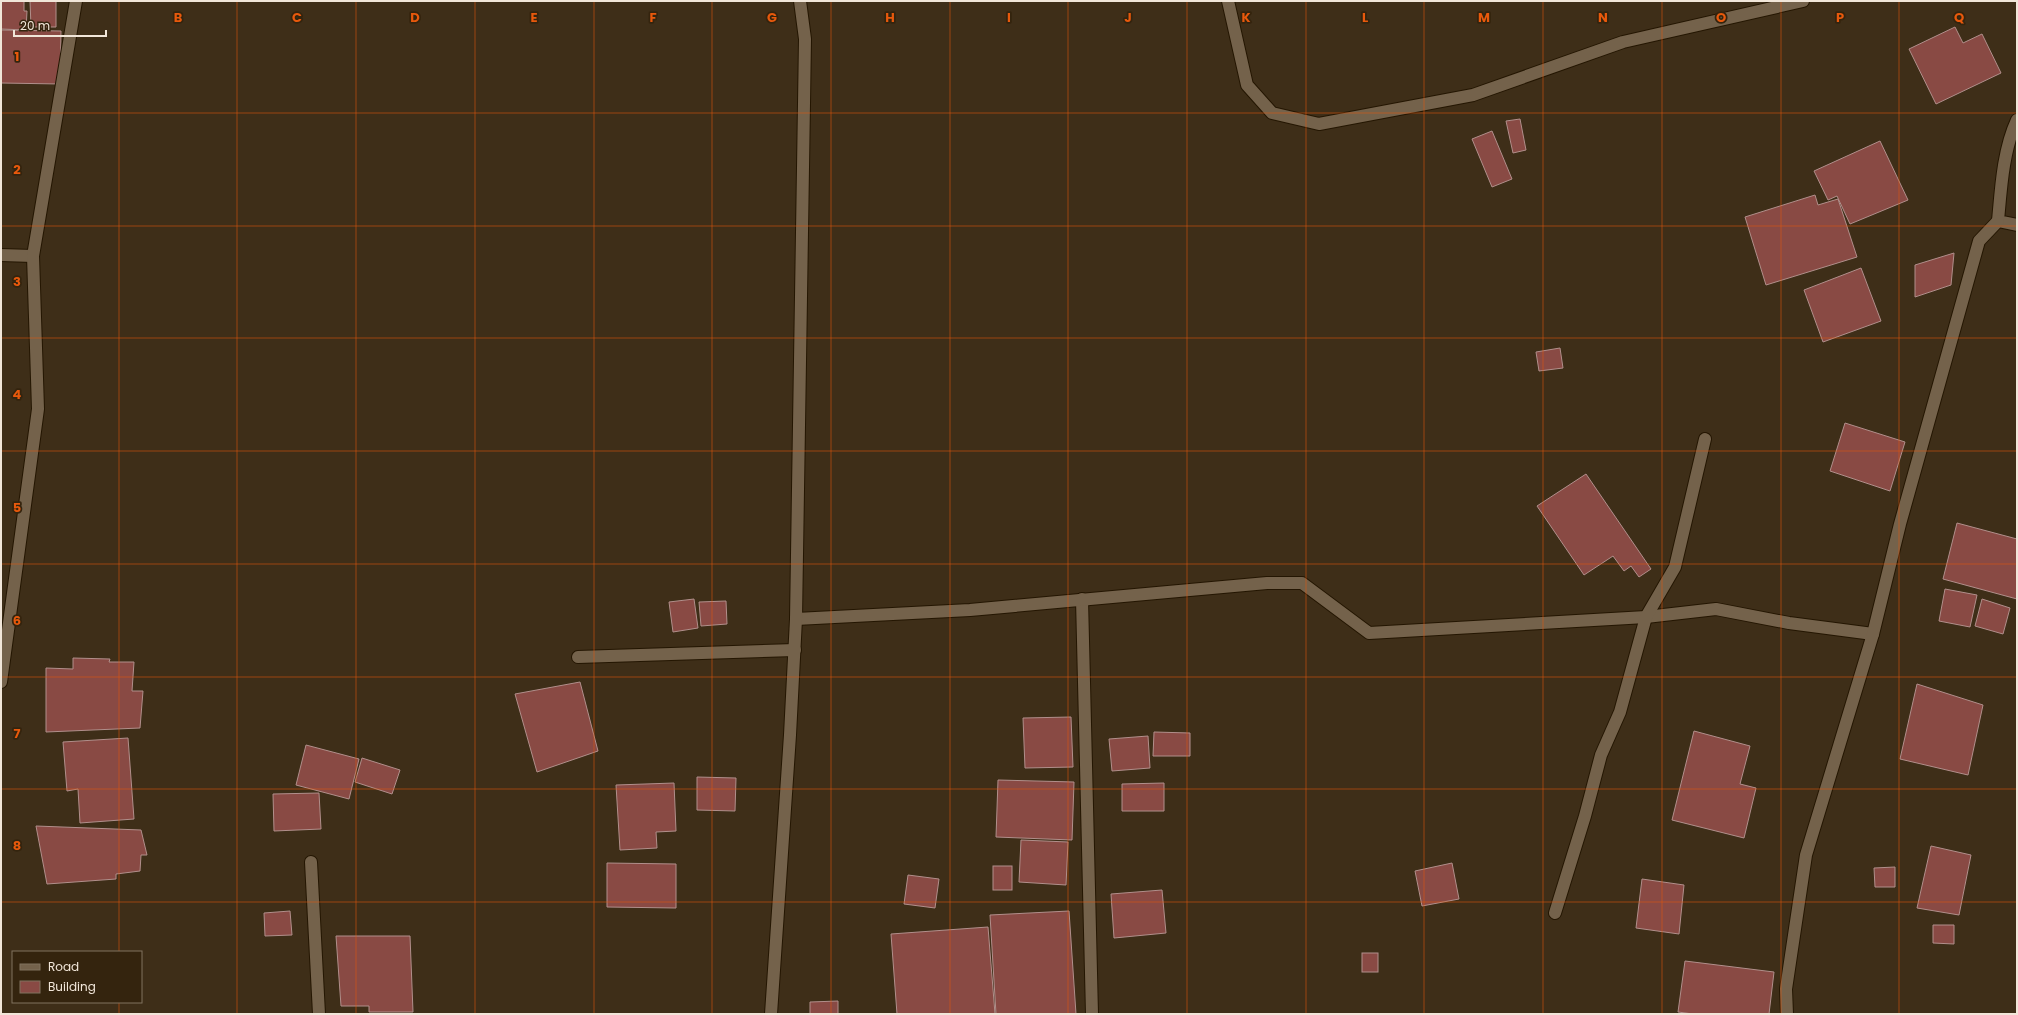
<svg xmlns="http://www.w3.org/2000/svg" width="2018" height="1015" viewBox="0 0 2018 1015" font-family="Poppins,sans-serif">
<rect width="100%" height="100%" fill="#3e2e18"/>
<g fill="#894a44" stroke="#b18f8b">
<polygon points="1,1 24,1 24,11 27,11 26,30 1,29"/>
<polygon points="30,1 56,1 56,27 31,27"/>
<polygon points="1955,27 1963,43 1982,34 2001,73 1936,104 1909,49"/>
<polygon points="1,30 61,31 60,84 1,83"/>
<polygon points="1520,119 1526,150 1513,153 1506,121"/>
<polygon points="1492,131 1512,179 1492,187 1472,139"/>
<polygon points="1880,141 1908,200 1850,224 1837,196 1828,200 1814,171"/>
<polygon points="1815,195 1818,205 1838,199 1857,257 1766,285 1745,217"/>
<polygon points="1954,253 1951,285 1915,297 1915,265"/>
<polygon points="1861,268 1881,321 1823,342 1804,290"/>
<polygon points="1560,348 1563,368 1539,371 1536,352"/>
<polygon points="1845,423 1905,442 1890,491 1830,471"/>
<polygon points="1586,474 1651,569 1639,577 1631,566 1624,571 1613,556 1584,575 1537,506"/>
<polygon points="1957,523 2017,539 2017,599 1943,579"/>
<polygon points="1945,589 1977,595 1970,627 1939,621"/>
<polygon points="694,599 698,628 673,632 669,602"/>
<polygon points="1982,599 2010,608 2003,634 1975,626"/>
<polygon points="726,601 727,624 701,626 699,602"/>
<polygon points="73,658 110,659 109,662 134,662 132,691 143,691 140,728 46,732 46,668 73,669"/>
<polygon points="580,682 598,751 537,772 515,694"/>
<polygon points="1917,684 1983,705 1968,775 1900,759"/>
<polygon points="1071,717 1073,767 1025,768 1023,718"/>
<polygon points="1694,731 1750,746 1740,784 1756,788 1744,838 1672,820"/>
<polygon points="1154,732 1190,733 1190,756 1153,756"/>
<polygon points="1148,736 1150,768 1112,771 1109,739"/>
<polygon points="128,738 134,819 80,823 78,789 67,791 63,742"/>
<polygon points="306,745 359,759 349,799 296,785"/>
<polygon points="362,758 400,770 392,794 355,782"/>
<polygon points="697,777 736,778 735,811 697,810"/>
<polygon points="998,780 1074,782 1072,840 996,837"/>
<polygon points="674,783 676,831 656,832 657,848 620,850 616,785"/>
<polygon points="1164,783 1164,811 1122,811 1122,784"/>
<polygon points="319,793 321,829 274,831 273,794"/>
<polygon points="36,826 141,830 147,855 141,855 140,871 116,874 116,879 47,884"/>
<polygon points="1021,840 1068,842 1066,885 1019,882"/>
<polygon points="1931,846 1971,855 1959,915 1917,908"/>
<polygon points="607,863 676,864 676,908 607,907"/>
<polygon points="1452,863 1459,899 1422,906 1415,871"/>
<rect x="993" y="866" width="19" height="24"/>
<polygon points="1895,867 1895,887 1875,887 1874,868"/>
<polygon points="908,875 939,879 935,908 904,904"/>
<polygon points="1642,879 1684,885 1679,934 1636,928"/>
<polygon points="1162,890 1166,933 1114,938 1111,894"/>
<polygon points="290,911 292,935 265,936 264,913"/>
<polygon points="1069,911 1076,1014 996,1014 990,915"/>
<polygon points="1933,925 1954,925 1954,944 1933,943"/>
<polygon points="988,927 995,1014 897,1014 891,934"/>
<polygon points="336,936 410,936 413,1012 369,1012 369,1006 341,1006"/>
<rect x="1362" y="953" width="16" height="19"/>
<polygon points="1685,961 1774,972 1769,1014 1693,1014 1678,1012"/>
<polygon points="838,1001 838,1014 810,1014 810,1002"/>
</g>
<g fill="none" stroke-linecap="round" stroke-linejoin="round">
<defs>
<g id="street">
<polyline points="1228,1 1247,85 1272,113 1319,124 1473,95 1623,42 1803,1"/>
<path d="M2017 120C2003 150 2001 188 1998 221L2017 225"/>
<polyline points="1,255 33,256"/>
<polyline points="1082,599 1092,1014"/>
<polyline points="796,619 970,610 1267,583 1302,583 1369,633 1646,617 1716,609 1789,623 1873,634"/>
<polyline points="578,657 795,650"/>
<polyline points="1,682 38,409 33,256 76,1"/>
<polyline points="311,862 319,1014"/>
<polyline points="1555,913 1585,816 1601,755 1620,712 1646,617 1675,567 1705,439"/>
<polyline points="1787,1014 1786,989 1806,855 1873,634 1900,524 1979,241 1998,221"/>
</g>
<polyline id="secondary" points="771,1014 790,735 796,619 805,39 800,1"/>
</defs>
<use href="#street" stroke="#241602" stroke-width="14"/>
<use href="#secondary" stroke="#241602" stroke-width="14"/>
<use href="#street" stroke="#74624b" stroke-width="12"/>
<use href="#secondary" stroke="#74624b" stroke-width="12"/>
</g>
<path fill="none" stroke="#e8590c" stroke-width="1" stroke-opacity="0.55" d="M119 1V952M237 1V1014M356 1V1014M475 1V1014M594 1V1014M712 1V1014M831 1V1014M950 1V1014M1068 1V1014M1187 1V1014M1306 1V1014M1424 1V1014M1543 1V1014M1662 1V1014M1781 1V1014M1899 1V1014M1 113H2017M1 226H2017M1 338H2017M1 451H2017M1 564H2017M1 677H2017M1 789H2017M1 902H2017M119 1002V1014"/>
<g font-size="13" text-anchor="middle" font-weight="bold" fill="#e8590c" stroke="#34240e" stroke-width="3.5" stroke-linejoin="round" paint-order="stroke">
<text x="178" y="22">B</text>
<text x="297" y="22">C</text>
<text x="415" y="22">D</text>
<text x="534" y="22">E</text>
<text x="653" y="22">F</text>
<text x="772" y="22">G</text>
<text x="890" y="22">H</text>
<text x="1009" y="22">I</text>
<text x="1128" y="22">J</text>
<text x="1246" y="22">K</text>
<text x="1365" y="22">L</text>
<text x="1484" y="22">M</text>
<text x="1603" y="22">N</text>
<text x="1721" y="22">O</text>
<text x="1840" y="22">P</text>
<text x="1959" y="22">Q</text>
<text x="17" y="61">1</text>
<text x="17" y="174">2</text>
<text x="17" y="286">3</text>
<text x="17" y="399">4</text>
<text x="17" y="512">5</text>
<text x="17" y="625">6</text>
<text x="17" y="738">7</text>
<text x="17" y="850">8</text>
</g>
<rect width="2018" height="1015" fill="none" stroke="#f1e6d9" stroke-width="4"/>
<rect x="12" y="951" width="130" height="52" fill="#34240e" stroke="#80725f"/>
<rect x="20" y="964" width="20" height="6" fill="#74624b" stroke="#80725f"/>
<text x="48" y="971" font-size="12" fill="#f1e6d9">Road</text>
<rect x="20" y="981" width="20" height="12" fill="#894a44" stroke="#80725f"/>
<text x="48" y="991" font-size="12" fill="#f1e6d9">Building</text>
<path d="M14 30v6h92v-6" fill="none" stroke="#f1e6d9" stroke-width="2"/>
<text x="20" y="30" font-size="12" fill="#f1e6d9" stroke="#34240e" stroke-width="3" paint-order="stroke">20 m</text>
</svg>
